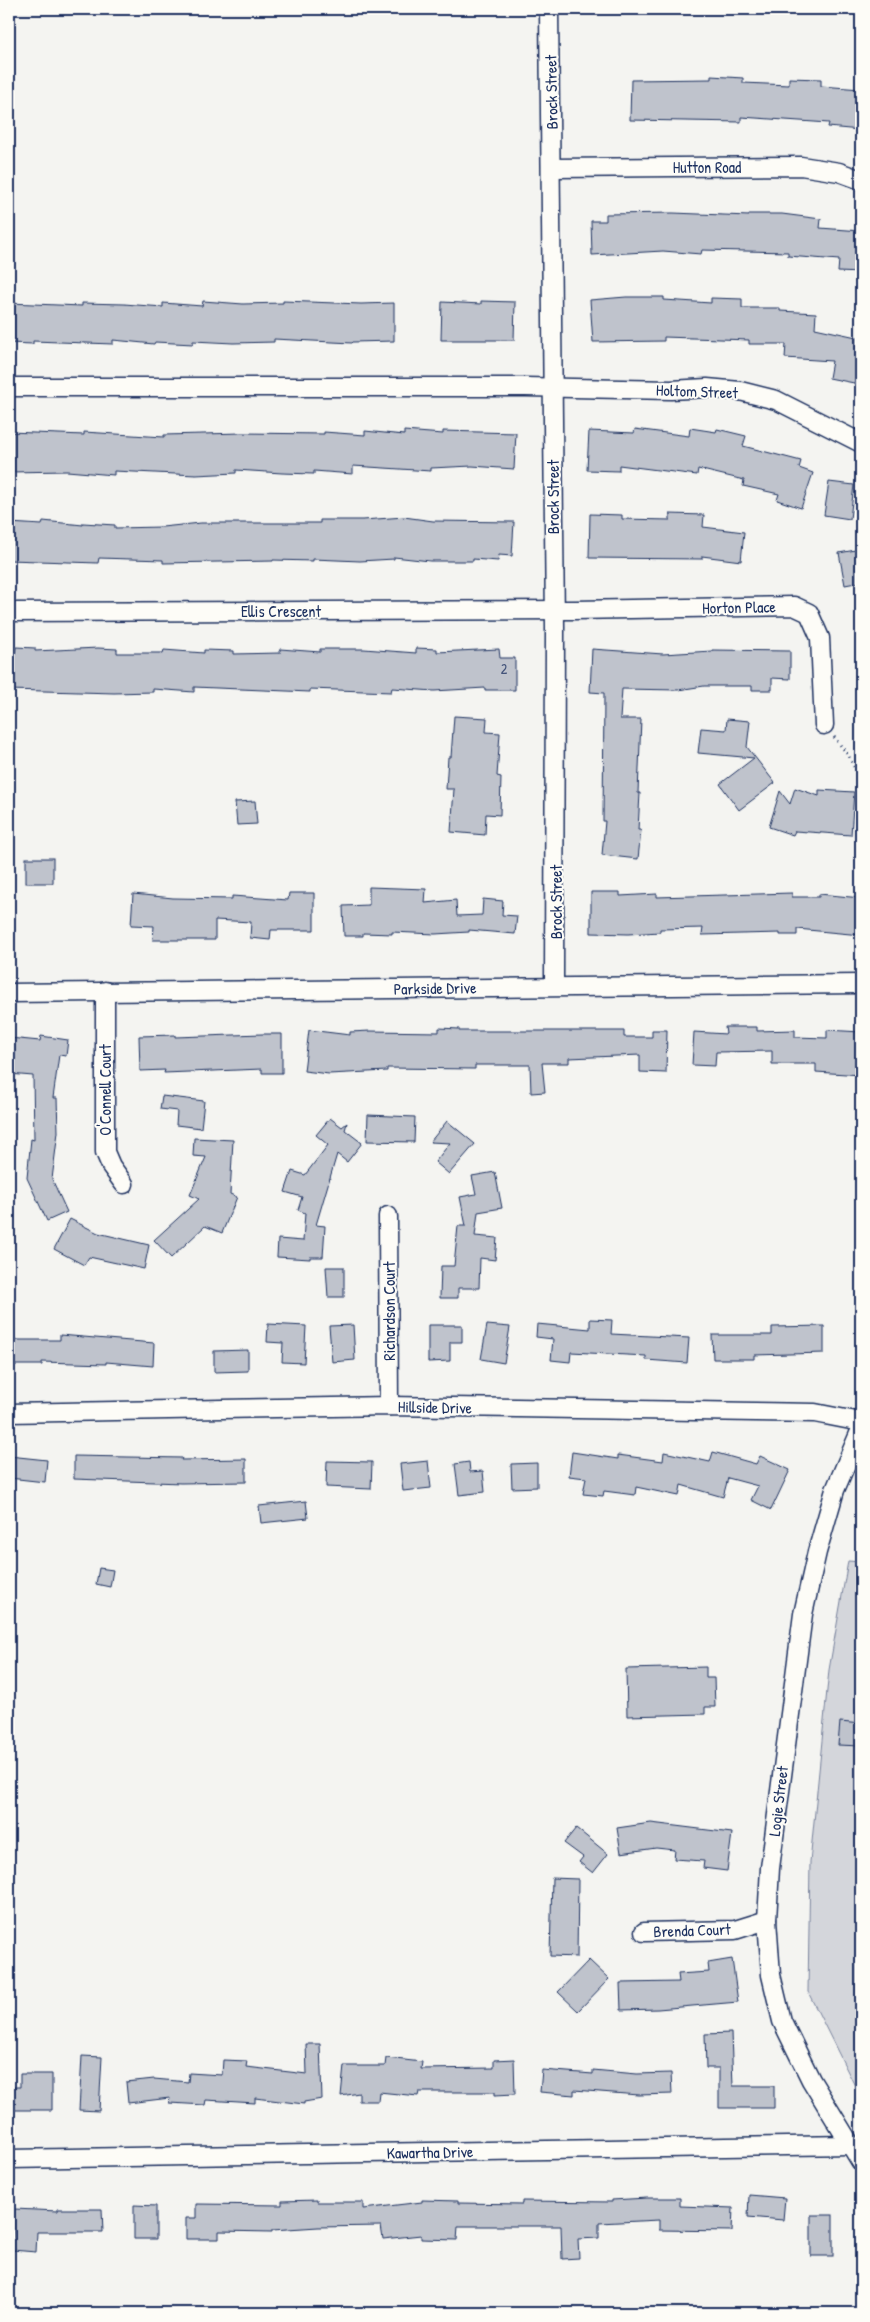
<svg xmlns="http://www.w3.org/2000/svg" width="870" height="2322" viewBox="0 0 870 2322" font-family="'Patrick Hand',sans-serif">
<rect width="100%" height="100%" fill="#f4f4f1"/>
<filter id="ink" filterUnits="userSpaceOnUse"><feTurbulence type="fractalNoise" baseFrequency=".02" numOctaves="2"/><feDisplacementMap in="SourceGraphic" scale="10" xChannelSelector="R" yChannelSelector="G"/><feConvolveMatrix kernelMatrix="1 2 1 2 8 2 1 2 1" color-interpolation-filters="sRGB"/></filter>
<g filter="url(#ink)">
<polygon fill="#d4d6db" stroke="#78829c" points="848,1561 861,1562 861,2098 808,1992 810,1862 829,1670"/>
<g fill="#bfc3cc" stroke="#1b2f5e">
<polygon points="711,76 743,78 743,83 789,85 789,78 821,79 821,86 861,89 860,130 828,127 829,123 741,117 741,122 630,120 631,80 711,79"/>
<polygon points="673,213 749,216 749,214 782,214 821,219 820,228 861,231 861,273 838,272 839,260 788,256 788,252 702,250 701,254 663,251 592,255 591,221 606,221 606,214"/>
<polygon points="626,297 664,297 664,300 711,303 711,298 742,299 742,308 780,308 780,311 816,313 815,328 861,338 861,371 859,384 829,378 832,361 785,358 786,344 749,344 749,340 664,337 664,341 593,342 590,300"/>
<polygon points="203,301 243,304 283,303 283,301 361,304 394,303 394,341 353,342 352,343 274,339 274,342 233,343 193,341 193,344 155,342 154,344 113,340 113,344 33,341 33,344 9,343 9,303 82,306 82,303 124,304 163,307 163,303 202,306"/>
<polygon points="481,301 515,302 514,340 441,340 442,302 481,304"/>
<polygon points="690,428 716,432 717,429 746,436 743,446 801,461 799,468 813,473 801,508 777,500 779,494 743,486 744,480 698,469 697,475 619,465 619,471 587,470 589,431 634,433 635,429 689,436"/>
<polygon points="365,431 404,435 404,431 443,434 443,431 516,433 514,469 472,466 431,468 431,471 353,466 353,474 314,471 314,474 282,473 236,470 236,473 196,475 114,471 114,475 67,471 9,472 9,432 84,435 84,432 164,437 164,435 242,433 324,434 324,432 365,435"/>
<polygon points="829,482 854,485 850,519 824,515"/>
<polygon points="590,514 622,515 622,519 670,520 670,514 704,515 703,527 744,532 741,561 702,556 702,559 589,558"/>
<polygon points="404,517 433,521 514,522 512,556 499,555 498,561 473,559 473,561 430,561 394,557 394,559 360,561 313,559 313,561 273,560 273,561 163,563 163,560 99,558 98,563 9,560 9,523 42,525 43,521 83,525 83,523 115,525 115,528 162,527 201,523 320,523 320,520 363,520"/>
<polygon points="861,549 861,582 845,585 839,553"/>
<polygon points="16,647 35,648 35,651 98,648 117,649 117,653 163,653 164,650 204,653 204,650 234,651 234,654 280,653 280,649 320,652 320,649 364,649 416,653 416,648 437,649 437,652 499,649 500,658 515,658 515,690 485,690 485,688 434,691 392,688 391,692 310,689 310,692 194,687 194,692 153,689 153,692 114,693 9,690 9,656 15,656"/>
<polygon points="592,649 663,654 712,651 712,650 790,651 790,679 772,678 772,690 752,690 752,686 704,686 678,690 622,689 620,719 641,719 638,793 640,793 638,830 641,830 638,859 602,855 605,821 603,821 604,693 590,692"/>
<polygon points="454,716 487,718 486,732 500,733 497,776 501,777 500,815 486,814 485,835 451,832 454,789 446,789 448,757 451,757"/>
<polygon points="727,719 750,721 747,747 775,783 739,810 720,784 754,758 698,753 701,728 726,730"/>
<polygon points="795,788 819,796 819,790 854,792 851,835 795,831 793,835 769,827 780,791 790,804"/>
<polygon points="255,801 257,824 237,825 235,802"/>
<rect x="26" y="858" width="27" height="25"/>
<polygon points="369,887 426,889 425,903 456,900 457,916 482,915 483,899 503,901 502,915 517,916 515,934 469,930 469,932 435,934 392,932 392,934 363,933 363,936 344,936 343,906 369,905"/>
<polygon points="591,892 620,892 620,896 657,894 657,897 792,893 792,897 819,897 819,894 861,898 861,935 797,929 797,935 780,935 780,933 702,935 703,928 660,929 660,932 628,934 591,933"/>
<polygon points="289,893 314,893 314,930 271,930 270,940 250,938 251,922 215,920 215,940 153,940 154,926 131,925 133,894 173,898 232,899 232,896 288,900"/>
<polygon points="725,1027 757,1027 757,1031 795,1030 795,1037 827,1038 827,1030 861,1032 861,1075 816,1072 816,1064 772,1064 772,1051 716,1052 715,1066 692,1065 694,1032 726,1034"/>
<polygon points="439,1028 459,1029 459,1031 624,1031 624,1037 652,1037 652,1030 667,1030 666,1073 640,1072 640,1055 569,1058 569,1063 542,1063 545,1092 531,1093 530,1065 475,1065 475,1069 387,1068 387,1071 329,1074 304,1071 309,1030 350,1035 350,1032 370,1031 439,1032"/>
<polygon points="262,1034 282,1034 282,1073 262,1073 262,1069 164,1073 165,1070 140,1071 139,1036 175,1035 175,1037"/>
<polygon points="41,1036 68,1040 66,1056 59,1055 53,1098 57,1098 58,1132 52,1179 67,1212 47,1221 27,1178 31,1139 34,1140 33,1076 9,1074 9,1038 40,1041"/>
<polygon points="162,1096 204,1101 201,1128 176,1125 177,1111 160,1109"/>
<polygon points="368,1115 415,1117 414,1142 367,1141"/>
<polygon points="330,1118 342,1127 347,1123 345,1130 362,1143 347,1162 337,1154 316,1225 325,1226 323,1257 310,1257 310,1259 277,1257 278,1239 303,1241 305,1213 298,1210 302,1197 285,1192 292,1171 305,1175 328,1145 316,1135"/>
<polygon points="447,1121 475,1144 449,1174 435,1162 450,1143 430,1142"/>
<polygon points="194,1138 233,1140 230,1194 237,1197 222,1233 205,1226 171,1258 154,1240 199,1199 190,1195 206,1157 193,1156"/>
<polygon points="495,1172 502,1208 478,1212 475,1236 497,1238 495,1260 480,1258 479,1288 458,1288 458,1298 440,1298 441,1266 454,1266 458,1226 466,1226 460,1197 476,1194 472,1176"/>
<polygon points="70,1219 98,1233 149,1245 144,1269 89,1257 84,1265 54,1249"/>
<polygon points="326,1267 344,1267 344,1297 328,1297"/>
<polygon points="590,1319 612,1320 611,1334 689,1338 687,1363 646,1360 646,1356 571,1352 570,1362 551,1360 553,1339 536,1337 537,1324 590,1329"/>
<polygon points="268,1324 306,1326 304,1363 282,1362 283,1343 267,1342"/>
<polygon points="353,1325 355,1360 332,1362 329,1326"/>
<polygon points="428,1325 462,1325 462,1342 450,1342 450,1361 428,1362"/>
<polygon points="487,1325 510,1327 504,1363 481,1359"/>
<polygon points="824,1326 824,1353 754,1355 754,1359 713,1359 712,1335 772,1335 772,1327"/>
<polygon points="60,1335 154,1343 153,1366 106,1362 106,1364 42,1362 42,1365 9,1365 9,1340 60,1340"/>
<polygon points="248,1350 248,1371 214,1372 214,1351"/>
<polygon points="572,1452 618,1459 618,1455 663,1461 664,1452 710,1462 713,1452 756,1464 760,1456 790,1470 771,1510 751,1500 758,1486 728,1478 723,1497 681,1485 679,1496 636,1487 635,1495 604,1491 603,1496 583,1494 586,1478 569,1476"/>
<polygon points="9,1456 47,1460 45,1482 9,1478"/>
<polygon points="74,1456 182,1458 181,1460 246,1459 246,1482 181,1483 74,1479"/>
<polygon points="327,1461 372,1462 371,1489 326,1487"/>
<polygon points="428,1461 431,1488 403,1491 400,1464"/>
<polygon points="469,1462 470,1472 483,1471 485,1492 459,1495 455,1464"/>
<polygon points="537,1463 537,1487 512,1488 511,1464"/>
<polygon points="306,1501 308,1518 261,1523 259,1506"/>
<polygon points="99,1568 113,1570 110,1587 96,1584"/>
<polygon points="706,1667 706,1678 714,1678 715,1707 705,1707 705,1714 627,1716 626,1669"/>
<polygon points="840,1722 861,1724 861,1746 838,1745"/>
<polygon points="651,1823 732,1833 727,1871 703,1868 704,1861 674,1859 675,1850 656,1848 621,1853 617,1828"/>
<polygon points="576,1828 608,1854 593,1873 579,1862 583,1857 564,1843"/>
<polygon points="552,1878 578,1879 577,1957 550,1956"/>
<polygon points="732,1959 738,2002 658,2009 621,2010 620,1983 679,1982 678,1974 709,1972 708,1963"/>
<polygon points="589,1960 609,1979 578,2011 558,1992"/>
<polygon points="731,2033 733,2086 774,2086 774,2108 719,2108 719,2068 706,2068 705,2034"/>
<polygon points="306,2044 320,2044 322,2099 304,2102 304,2104 255,2098 255,2103 206,2100 205,2105 169,2103 170,2098 128,2103 126,2082 154,2079 188,2082 189,2073 222,2075 223,2060 247,2061 246,2067 307,2074"/>
<polygon points="82,2056 102,2057 99,2111 79,2110"/>
<polygon points="386,2058 422,2062 421,2069 494,2068 494,2060 514,2059 515,2094 495,2095 495,2092 419,2092 418,2096 379,2092 378,2101 359,2101 359,2093 341,2096 344,2066 385,2066"/>
<polygon points="542,2070 593,2074 593,2070 637,2074 671,2073 672,2094 639,2095 574,2090 574,2095 540,2092"/>
<polygon points="20,2074 52,2074 52,2110 13,2110 13,2087 20,2087"/>
<polygon points="749,2195 785,2198 783,2220 748,2217"/>
<polygon points="647,2198 680,2198 680,2206 733,2208 732,2231 659,2230 659,2220 599,2223 599,2238 578,2239 579,2258 562,2259 561,2226 458,2226 457,2240 421,2239 421,2235 383,2239 381,2226 318,2227 272,2230 272,2232 219,2231 219,2239 186,2239 186,2218 196,2218 196,2204 282,2205 282,2201 317,2200 317,2202 363,2202 363,2209 422,2202 422,2200 458,2201 458,2203 522,2204 522,2201 612,2202 612,2200"/>
<polygon points="134,2205 156,2206 156,2239 134,2239"/>
<polygon points="14,2209 58,2211 58,2209 102,2209 103,2232 37,2232 36,2252 12,2250"/>
<rect x="811" y="2215" width="22" height="41"/>
</g>
<g fill="none" stroke-linecap="round" stroke-linejoin="round">
<defs>
<g id="minor">
<polyline points="549,9 555,628 554,986"/>
<polyline points="552,168 801,166 839,172 861,180"/>
<polyline points="9,387 525,387 671,390 707,388 740,391 776,400 861,443"/>
<polyline points="9,612 575,610 794,606 809,613 820,638 824,725"/>
<polyline points="105,991 105,1152 111,1166 124,1184"/>
<polyline points="9,993 861,984"/>
<polyline points="388,1216 389,1406"/>
<polyline points="9,1413 389,1406 815,1413 861,1422"/>
<polyline points="861,1429 835,1490 817,1552 803,1614 770,1868 767,1920 771,1975 782,2021 811,2080 861,2162"/>
<polyline points="644,1932 735,1930 767,1920"/>
<polyline points="9,2159 851,2145"/>
</g>
</defs>
<use href="#minor" stroke="#1b2f5e" stroke-width="21"/>
<polyline stroke="#1b2f5e" stroke-width="3" stroke-dasharray="1 4" stroke-linecap="butt" points="834,737 848,755 861,780"/>
<use href="#minor" stroke="#fdfcf7" stroke-width="18"/>
</g>
</g>
<g text-anchor="middle" dominant-baseline="central" stroke-width="4" stroke-linejoin="round" paint-order="stroke">
<g font-size="14" fill="#44547a">
<text x="504" y="668">2</text>
</g>
<g font-size="16" fill="#1b2f5e" stroke="#fdfcf7">
<text transform="translate(551 92) rotate(-91)">Brock Street</text>
<text x="707" y="167">Hutton Road</text>
<text transform="translate(697 391) rotate(2)">Holtom Street</text>
<text transform="translate(553 497) rotate(-90)">Brock Street</text>
<text transform="translate(739 607) rotate(-1)">Horton Place</text>
<text x="281" y="611">Ellis Crescent</text>
<text transform="translate(556 902) rotate(-90)">Brock Street</text>
<text transform="translate(435 988) rotate(-1)">Parkside Drive</text>
<text transform="translate(105 1090) rotate(-90)">O'Connell Court</text>
<text transform="translate(389 1311) rotate(-90)">Richardson Court</text>
<text transform="translate(435 1407) rotate(1)">Hillside Drive</text>
<text transform="translate(778 1801) rotate(-83)">Logie Street</text>
<text transform="translate(692 1930) rotate(-2)">Brenda Court</text>
<text transform="translate(430 2152) rotate(-1)">Kawartha Drive</text>
</g>
</g>
<rect width="870" height="2322" fill="none" stroke="#fdfcf7" stroke-width="30"/>
<rect x="15" y="15" width="840" height="2292" fill="none" stroke="#1b2f5e" stroke-width="2" filter="url(#ink)"/>
</svg>
